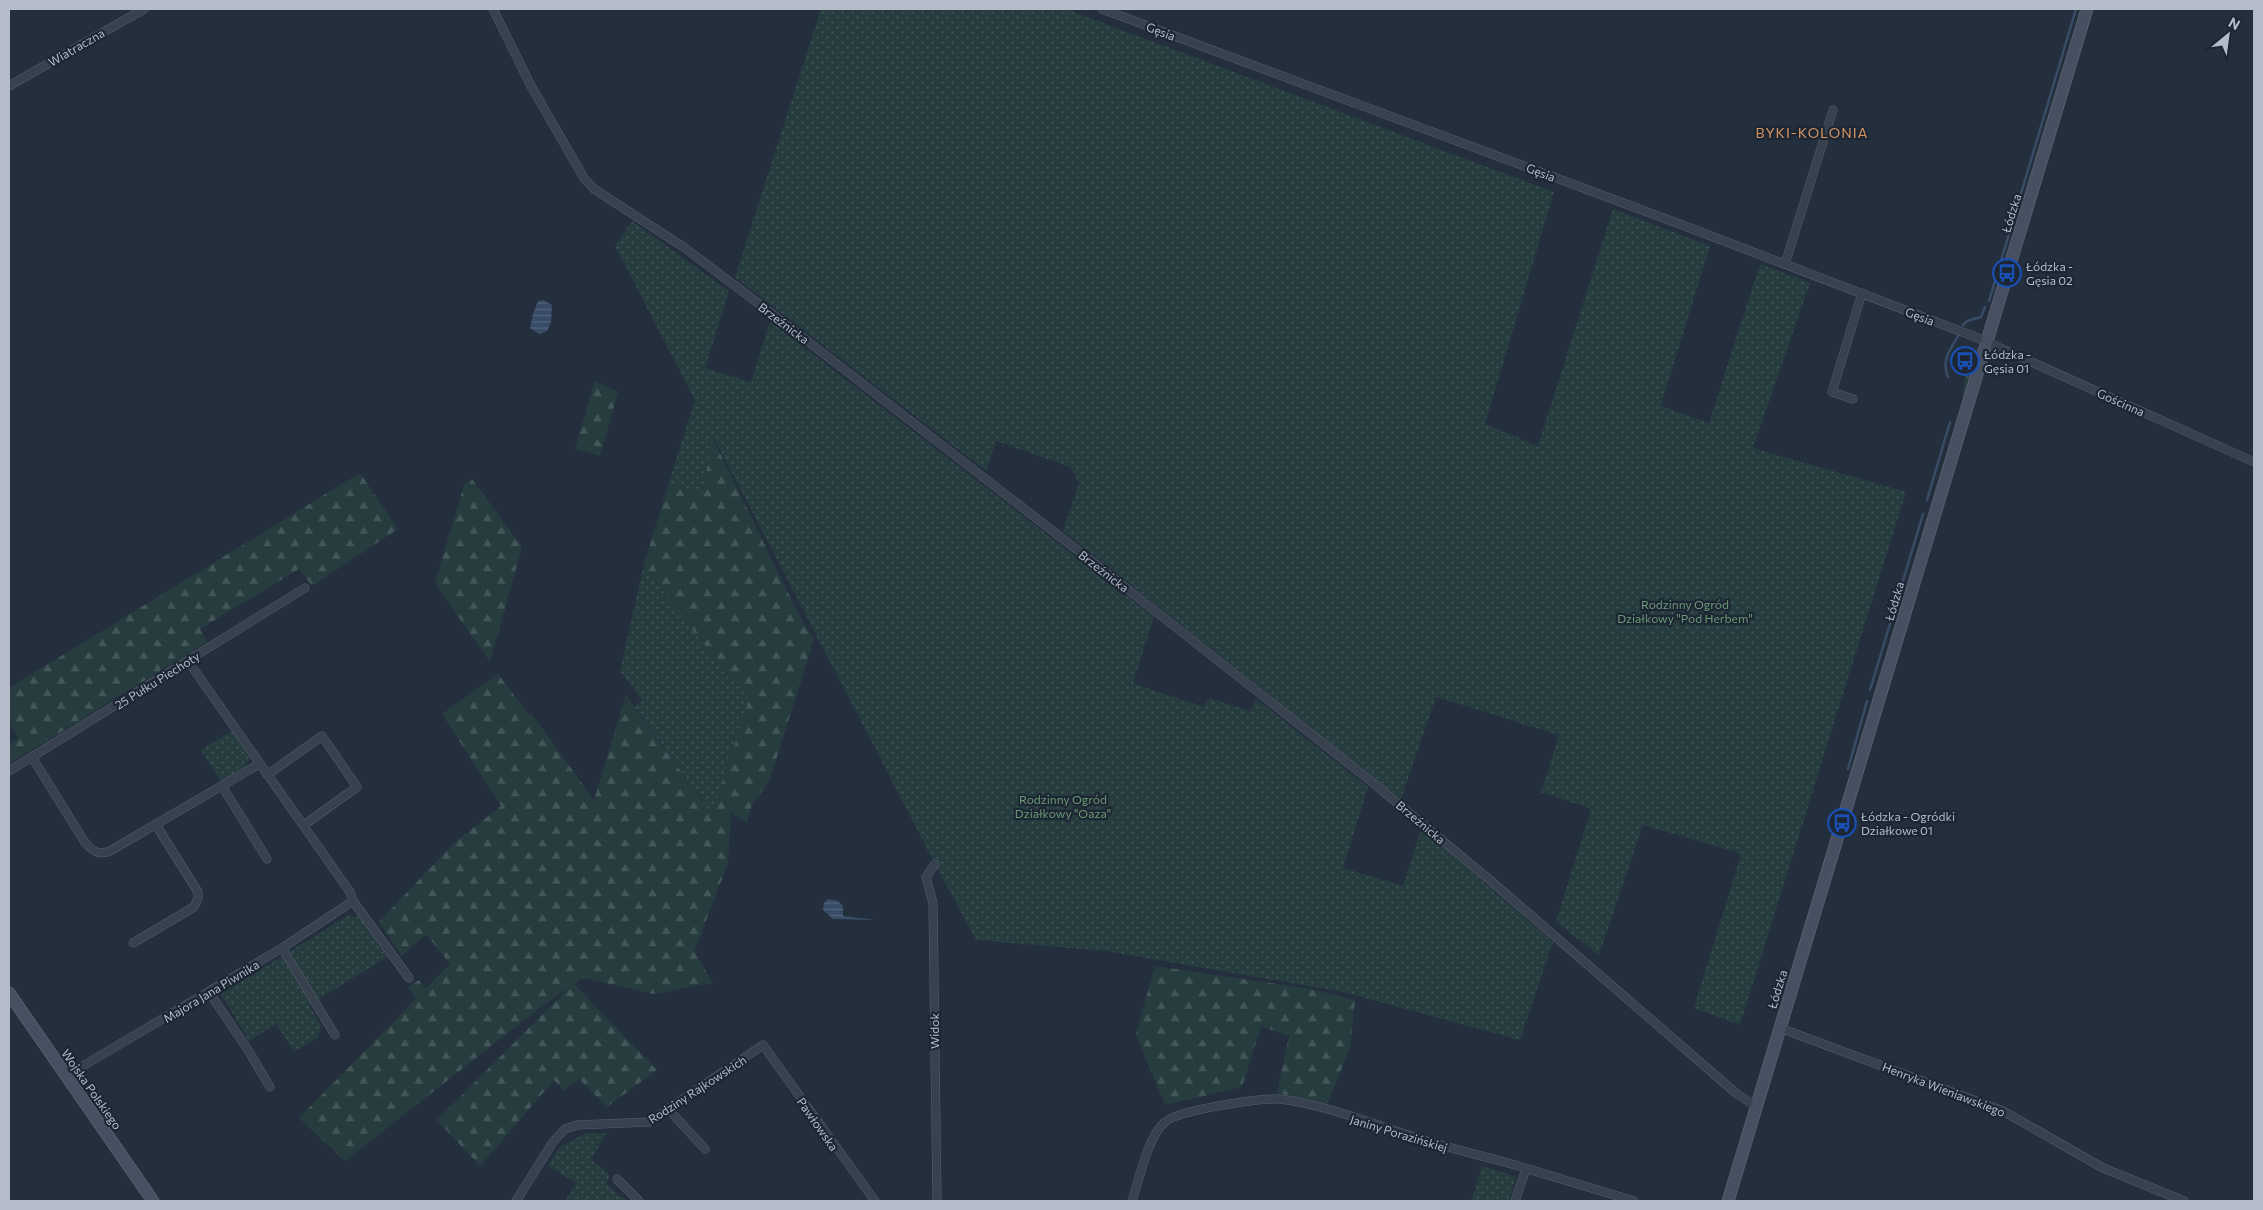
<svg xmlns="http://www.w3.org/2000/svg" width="2263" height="1210" viewBox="0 0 2263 1210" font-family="Commissioner,sans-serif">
<defs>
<pattern id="grass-dots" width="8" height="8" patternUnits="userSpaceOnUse" patternTransform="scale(1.25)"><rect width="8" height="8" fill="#263c3f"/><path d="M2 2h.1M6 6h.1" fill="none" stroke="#435659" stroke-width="1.8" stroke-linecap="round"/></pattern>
<pattern id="forest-firs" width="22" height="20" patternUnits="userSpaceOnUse" patternTransform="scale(1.25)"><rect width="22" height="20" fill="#263c3f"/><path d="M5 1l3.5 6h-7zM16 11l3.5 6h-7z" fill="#435659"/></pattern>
<pattern id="water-rules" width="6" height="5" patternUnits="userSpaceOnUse" patternTransform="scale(1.25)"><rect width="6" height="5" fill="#394c67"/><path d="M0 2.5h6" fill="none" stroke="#53647b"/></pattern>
</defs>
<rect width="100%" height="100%" fill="#242f3e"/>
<g fill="url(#grass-dots)">
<polygon points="821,9 1066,9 1554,192 1485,424 1538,446 1613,209 1710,246 1661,406 1709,423 1760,264 1810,283 1753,448 1906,492 1740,1025 1694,1008 1740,858 1737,852 1643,825 1599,955 1556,922 1591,809 1541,792 1559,735 1436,697 1401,799 1063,531 1079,483 1070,467 996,441 986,471 735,277"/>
<polygon points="632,221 729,291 705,368 751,382 770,321 1154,617 1133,683 1204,707 1209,698 1250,711 1256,699 1368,787 1343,868 1403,886 1421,828 1553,942 1520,1040 1343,992 1106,951 976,940 935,864 714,438 702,496 669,483 694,402 696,402 615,246"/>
<polygon points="1975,347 1977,349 1977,354 1963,398 1965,371"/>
<polygon points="644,564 680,615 749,699 716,803 711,813 635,706 642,700 620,671"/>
<polygon points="233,730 250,759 244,767 221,781 201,750"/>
<polygon points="349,915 359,917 387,957 309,1005 321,1025 318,1037 294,1052 276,1024 249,1041 221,994"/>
<polygon points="586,1133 607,1133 591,1159 610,1175 606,1183 619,1196 626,1199 624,1201 565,1201 576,1183 548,1166 559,1148"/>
<polygon points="1482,1166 1516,1177 1509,1201 1471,1201"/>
</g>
<g fill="url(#forest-firs)">
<polygon points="595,381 618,392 600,456 575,449"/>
<polygon points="713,439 802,621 814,639 769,782 752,804 747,823 731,812 728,863 694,952 713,983 654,994 583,978 574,984 657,1070 607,1107 579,1079 564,1091 554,1080 480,1166 437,1120 571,986 541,1007 345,1161 299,1118 416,999 408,987 419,980 425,989 450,964 426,934 402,956 379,922 453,844 501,806 442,714 498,674 528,714 531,713 594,800 626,695 711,813 716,803 749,699 680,615 644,564 669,483 702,496"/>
<polygon points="360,473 398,529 312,586 299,569 200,629 207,642 9,764 9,744 18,738 9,723 9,688"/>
<polygon points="472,479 522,547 490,662 435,583 464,485"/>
<polygon points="1155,966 1305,988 1355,1000 1350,1048 1328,1103 1277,1093 1289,1036 1261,1026 1242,1087 1165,1105 1136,1034"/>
</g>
<g fill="url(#water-rules)">
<polygon points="543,300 552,305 551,322 547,331 539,334 530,328 533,314 538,301"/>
<polygon points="828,899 838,901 843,906 843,916 876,920 833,919 823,910 824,903"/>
</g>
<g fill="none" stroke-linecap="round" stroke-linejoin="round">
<g stroke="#394c67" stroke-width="2.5">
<polyline points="1989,301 2076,9"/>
<polyline points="1963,325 1967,321 1981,317 1985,307"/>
<path d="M1948 377C1941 360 1950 350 1958 336"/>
<polyline points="1927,500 1950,422"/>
<polyline points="1870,690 1923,514"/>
<polyline points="1848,769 1867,701"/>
</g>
<defs>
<g id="street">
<polyline points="493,9 531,86 584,178 594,189 685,248 779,319 1107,573 1372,782 1491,881 1737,1094 1756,1106"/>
<polyline points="1102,9 1677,223 1978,338 2254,462"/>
<polyline points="9,86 144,9"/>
<polyline points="1785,264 1833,110"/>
<polyline points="1853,399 1832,392 1862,293"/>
<polyline points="188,661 350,892 353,901 409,978"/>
<path d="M32 757 84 841C91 850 98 856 110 851L259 764"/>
<polyline points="9,771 305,588"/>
<polyline points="267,775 322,736 357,787 304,825"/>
<polyline points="222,786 267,859"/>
<polyline points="935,864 926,877 933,903 937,1201"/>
<polyline points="133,943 194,907 198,898 198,892 156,825"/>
<polyline points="282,948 335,1035"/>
<polyline points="209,992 248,1050 270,1087"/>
<polyline points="1780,1028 2003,1111 2103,1168 2184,1201"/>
<polyline points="66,1076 282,948 353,901"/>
<polyline points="669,1110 705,1149"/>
<polyline points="617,1179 639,1201"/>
<polyline points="516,1201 553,1142 565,1129 577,1125 649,1122 763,1045 875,1201"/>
<path d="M1132 1201C1139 1180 1148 1136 1165 1122 1178 1110 1260 1098 1279 1099 1321 1103 1379 1126 1420 1139 1452 1149 1484 1156 1515 1165 1555 1177 1595 1189 1634 1201"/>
<polyline points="1515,1201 1526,1169"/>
</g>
<g id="secondary">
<polyline points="9,993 153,1201"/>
<polyline points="1728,1201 2087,9"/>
</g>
</defs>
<use href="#street" stroke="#565f6c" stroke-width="9"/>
<use href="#secondary" stroke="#565f6c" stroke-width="13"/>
<use href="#street" stroke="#38414e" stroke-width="8"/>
<use href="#secondary" stroke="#465061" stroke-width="11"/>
</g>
<defs>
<symbol id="bus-ring" viewBox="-11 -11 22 22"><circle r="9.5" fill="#1d2633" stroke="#1a4fb4" stroke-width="1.5"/><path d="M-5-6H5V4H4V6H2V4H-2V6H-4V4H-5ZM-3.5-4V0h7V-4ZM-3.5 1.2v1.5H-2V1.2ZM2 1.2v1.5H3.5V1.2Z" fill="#1a4fb4"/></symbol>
</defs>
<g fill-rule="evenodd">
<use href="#bus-ring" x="1991" y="257" width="32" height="32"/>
<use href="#bus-ring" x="1949" y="345" width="32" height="32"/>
<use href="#bus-ring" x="1826" y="807" width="32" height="32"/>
</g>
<g text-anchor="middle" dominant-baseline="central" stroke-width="4.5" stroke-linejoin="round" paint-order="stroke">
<g font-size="12" fill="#b4bcc9" stroke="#1d2633">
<text transform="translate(1161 31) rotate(21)">Gęsia</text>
<text transform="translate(76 47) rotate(-30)">Wiatraczna</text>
<text transform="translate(1541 172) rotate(21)">Gęsia</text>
<text transform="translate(2011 213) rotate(-73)">Łódzka</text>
<text transform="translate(1920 316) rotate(21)">Gęsia</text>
<text transform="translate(784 323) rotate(37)">Brzeźnicka</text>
<text transform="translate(2121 402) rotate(24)">Gościnna</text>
<text transform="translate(1104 571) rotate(38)">Brzeźnicka</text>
<text transform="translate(1894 601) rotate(-74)">Łódzka</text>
<text transform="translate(157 680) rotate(-32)">25 Pułku Piechoty</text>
<text transform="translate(1421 822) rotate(40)">Brzeźnicka</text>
<text transform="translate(1777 989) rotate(-73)">Łódzka</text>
<text transform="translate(211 991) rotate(-31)">Majora Jana Piwnika</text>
<text transform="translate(934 1031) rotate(-90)">Widok</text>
<text transform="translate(92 1089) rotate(55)">Wojska Polskiego</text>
<text transform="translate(697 1089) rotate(-33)">Rodziny Rajkowskich</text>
<text transform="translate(1944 1089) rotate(21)">Henryka Wieniawskiego</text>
<text transform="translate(818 1124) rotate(55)">Pawłowska</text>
<text transform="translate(1399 1133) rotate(17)">Janiny Porazińskiej</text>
</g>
<g font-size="12" fill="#b4bcc9" stroke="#1d2633" text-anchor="start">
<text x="2026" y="266">Łódzka -<tspan x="2026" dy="14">Gęsia 02</tspan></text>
<text x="1984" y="354">Łódzka -<tspan x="1984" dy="14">Gęsia 01</tspan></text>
<text x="1861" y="816">Łódzka - Ogródki<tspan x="1861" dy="14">Działkowe 01</tspan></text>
</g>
<g font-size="12" fill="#6b9a76" stroke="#1d2633">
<text x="1685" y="604">Rodzinny Ogród<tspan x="1685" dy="14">Działkowy "Pod Herbem"</tspan></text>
<text x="1063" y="799">Rodzinny Ogród<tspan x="1063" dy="14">Działkowy "Oaza"</tspan></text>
</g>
<g font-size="14" letter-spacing="1" fill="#d59563" stroke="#1d2633">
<text x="1812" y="132">BYKI-KOLONIA</text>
</g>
</g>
<rect width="2263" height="1210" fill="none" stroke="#b4bcc9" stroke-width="20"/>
<g transform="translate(2228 35) rotate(29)" stroke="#1d2633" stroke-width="4" paint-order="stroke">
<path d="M0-4L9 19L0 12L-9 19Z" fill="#b4bcc9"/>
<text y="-8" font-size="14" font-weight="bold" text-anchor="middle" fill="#b4bcc9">N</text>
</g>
</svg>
